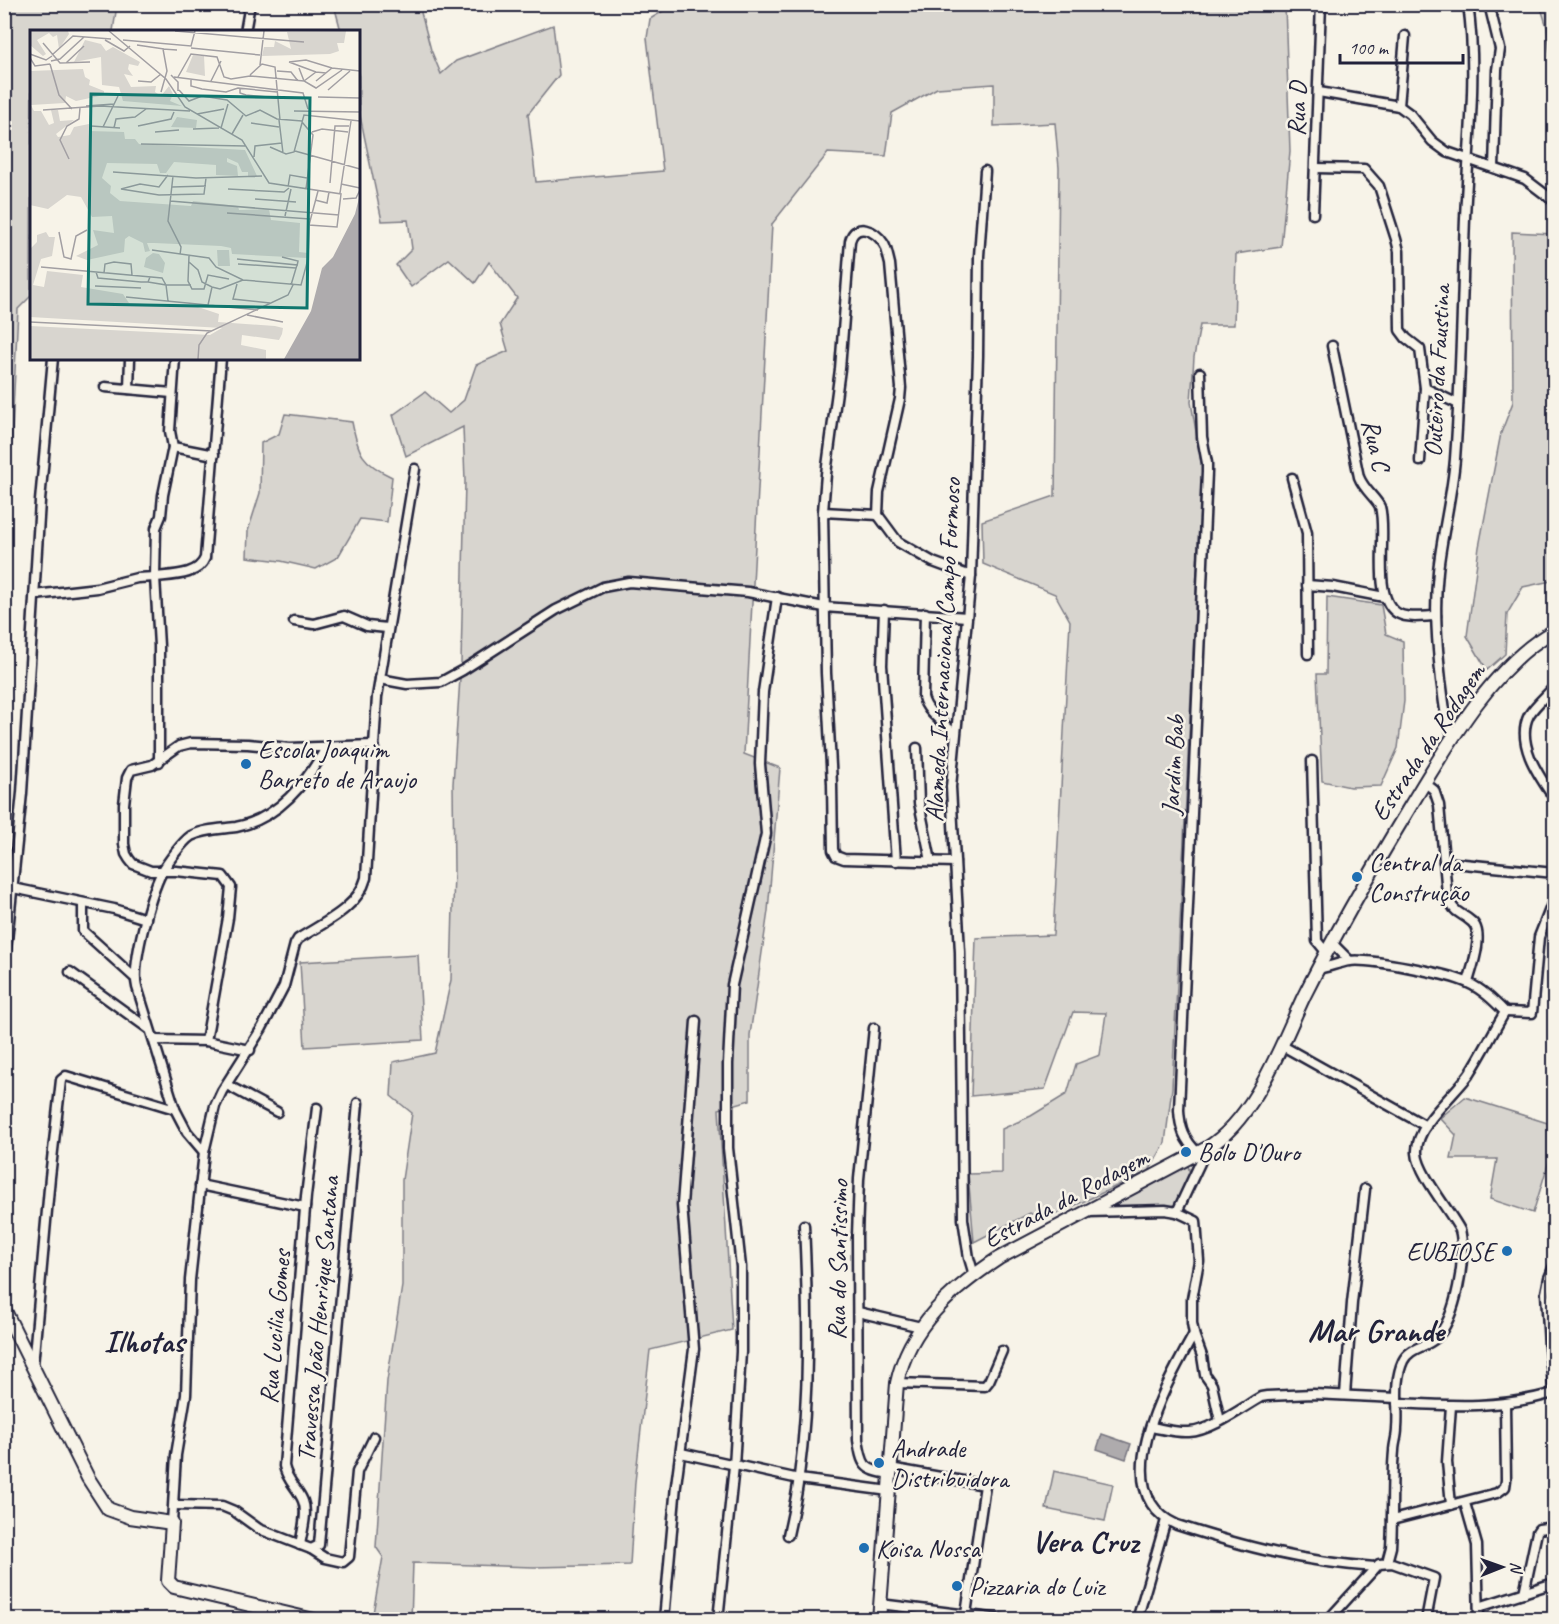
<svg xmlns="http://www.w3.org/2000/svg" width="1559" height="1624" viewBox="0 0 1559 1624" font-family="Caveat,sans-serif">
<rect width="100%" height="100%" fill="#f7f3e8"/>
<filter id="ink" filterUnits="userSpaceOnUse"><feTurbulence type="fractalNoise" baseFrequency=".0167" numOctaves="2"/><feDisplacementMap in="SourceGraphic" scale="12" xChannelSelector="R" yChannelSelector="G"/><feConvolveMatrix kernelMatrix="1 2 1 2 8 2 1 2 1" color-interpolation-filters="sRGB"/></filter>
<g filter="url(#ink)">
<g fill="#d8d5cf" stroke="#7d7c85" stroke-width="1.5">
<polygon points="4,5 117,5 113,31 32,32 31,296 18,309 5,575"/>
<polygon points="334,5 419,5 431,50 441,74 456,61 553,25 559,75 528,114 536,182 663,171 647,38 650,19 673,5 1285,5 1290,151 1281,247 1236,254 1234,325 1200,325 1194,357 1191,402 1202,468 1172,1088 1165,1143 1149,1171 1044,1220 1030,1213 974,1242 968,1174 1002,1173 1002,1129 1031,1116 1067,1094 1076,1064 1100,1055 1106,1013 1073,1012 1045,1089 971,1096 976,938 1053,935 1070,621 1055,594 983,564 982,521 1055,496 1059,168 1055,123 994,126 994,84 937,88 892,113 886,156 828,153 772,224 744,754 780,768 768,911 750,1035 750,1100 719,1109 732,1330 650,1350 635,1482 630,1565 534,1567 413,1563 411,1620 372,1619 383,1557 376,1547 387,1381 402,1286 402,1180 412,1113 391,1096 393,1062 435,1053 451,980 454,870 453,784 461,663 465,481 463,427 406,456 393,415 425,392 449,413 464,400 476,365 508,351 500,324 517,298 489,262 475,283 449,259 411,287 396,265 412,249 408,220 382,221 359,111 358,32 341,31"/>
<polygon points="1540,5 1554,5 1554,92 1547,27"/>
<polygon points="1512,232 1554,234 1554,582 1551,581 1523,587 1507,614 1505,654 1487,670 1467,636 1479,547 1501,433 1513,402"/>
<path d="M285 414 352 422C358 453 362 463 392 477L387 522 360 519 338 557 316 569 281 561 247 557 248 531 260 493 261 443 279 434Z"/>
<polygon points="1327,597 1381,605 1386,634 1403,641 1404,701 1398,748 1381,786 1350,787 1322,781 1317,674 1326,674"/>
<polygon points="418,955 423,1040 305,1047 300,962"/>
<polygon points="1465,1097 1554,1125 1554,1145 1533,1213 1490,1199 1497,1159 1451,1159 1456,1135 1440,1118"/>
<polygon points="1188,1165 1190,1174 1178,1207 1144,1210 1110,1210 1109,1205"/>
<polygon points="1054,1471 1113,1484 1105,1521 1046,1509"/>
</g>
<polygon fill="#aeabad" stroke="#76747f" stroke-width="1.5" points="1102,1434 1131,1444 1126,1459 1097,1449"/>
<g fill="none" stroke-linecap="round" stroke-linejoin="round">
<defs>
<g id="street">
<polyline points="1489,4 1500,49 1497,70 1494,168"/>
<polyline points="245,32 250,4"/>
<polyline points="1319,92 1399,106 1410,114 1432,141 1447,152 1525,179 1550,198"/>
<polyline points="1399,106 1405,36"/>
<polyline points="1316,168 1364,169 1379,186 1396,239 1399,251 1400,330 1406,338 1420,349 1425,388 1458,404"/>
<polyline points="1313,214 1321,4"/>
<path d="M1332 346 1359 477C1364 490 1377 499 1380 507 1388 533 1370 600 1399 614 1409 619 1425 616 1436 616"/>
<polyline points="175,358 170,431 173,447 214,455"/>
<polyline points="105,387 172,393"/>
<polyline points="129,389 130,358"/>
<polyline points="1420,461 1425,388"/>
<polyline points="1292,478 1307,533 1308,654"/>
<polyline points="823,512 878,515"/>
<polyline points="1307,585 1333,587 1384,597"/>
<polyline points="35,595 97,588 137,578 155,577 156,528 161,516 163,495 173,447"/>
<polyline points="884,610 882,665 896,861"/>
<path d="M925 613 923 697C926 712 944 723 955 734"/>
<polyline points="294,621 314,624 344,616 367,626 387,628"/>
<polyline points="380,679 407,684 441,682 463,670 556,610 603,587 629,582 748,592 824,607 967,617"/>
<path d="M1554 687C1546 696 1535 705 1529 715 1515 743 1539 776 1554 798"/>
<path d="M1454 737C1444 720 1444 699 1441 680 1437 644 1434 608 1438 571 1442 534 1452 496 1455 459 1461 379 1462 298 1465 218 1468 147 1478 75 1468 4"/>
<polyline points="917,748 919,803 931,861"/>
<polyline points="1312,761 1317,941 1326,952"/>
<path d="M159 762V646L155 577C172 575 198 576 205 558L221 358"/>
<path d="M1424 782 1434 790 1439 805 1447 894C1455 916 1457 909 1472 922 1485 933 1472 968 1468 982"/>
<path d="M955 862 844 859 836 856 833 850 832 784 826 673 823 512 826 474 840 369 850 241C855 221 875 230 884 244 887 249 888 257 890 264L901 388 900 399 879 492 878 515 898 542 933 562 971 576"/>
<polyline points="1444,862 1554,873"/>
<polyline points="13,888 114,909 146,919"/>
<polyline points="83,903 83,931 135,978"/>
<polyline points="1331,942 1350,961"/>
<path d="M1318 969C1328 967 1339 963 1349 961 1369 958 1450 974 1468 983 1482 989 1494 1001 1505 1012"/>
<polyline points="4,970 22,793 40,501 53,358"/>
<polyline points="70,972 149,1029"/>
<polyline points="1505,1012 1532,1013 1539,937 1554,899"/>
<path d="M874 1028 859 1179 857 1236 858 1440C862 1465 863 1470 890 1474"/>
<polyline points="155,1040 206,1041 250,1050"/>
<polyline points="206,1041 228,918 231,887 223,876 176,871 151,871 133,864 129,859 126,854 124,844 124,804 127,778 131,770 152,765 179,746 191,743 248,744 290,748 373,745"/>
<polyline points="1281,1045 1426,1126"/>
<polyline points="227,1085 277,1112"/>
<path d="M204 1152 187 1132 175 1109 137 987C131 964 151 893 162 872 167 863 183 841 191 836 204 829 221 829 236 827 278 819 306 783 326 748"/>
<path d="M1198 1153C1184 1140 1180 1128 1179 1110L1207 472V463L1202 437 1200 373"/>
<polyline points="200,1185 305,1207"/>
<polyline points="1088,1212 1165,1210 1177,1212 1196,1221 1199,1261 1192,1299 1192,1323 1194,1334 1202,1356 1205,1375 1212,1385 1220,1421"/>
<polyline points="1177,1212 1207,1148"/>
<polyline points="974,1275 969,1258 963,1219 960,952 951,787 971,576 978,356 979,256 985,171"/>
<polyline points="858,1312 921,1327"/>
<path d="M1194 1334C1168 1381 1103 1492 1177 1525 1245 1547 1303 1562 1375 1567"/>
<polyline points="33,1366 50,1177 61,1080 66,1076 175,1109"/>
<polyline points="897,1383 985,1386 989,1381 1002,1351"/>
<polyline points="1554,1393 1549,1347 1546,1293 1549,1278 1554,1266"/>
<polyline points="1345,1395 1352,1303 1365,1189"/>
<path d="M1397 1403C1454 1406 1498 1409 1554 1393"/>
<path d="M1151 1427C1163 1429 1176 1433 1189 1432 1211 1431 1242 1408 1261 1397L1267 1396 1313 1394 1397 1398"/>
<polyline points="681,1453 799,1479 889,1491"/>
<polyline points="890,1468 985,1485 966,1614"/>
<polyline points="1465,1503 1477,1545 1479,1620"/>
<polyline points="174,1505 222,1506 234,1511 259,1529 311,1549 319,1545 358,1103"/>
<polyline points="1451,1505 1447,1462 1451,1406"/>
<polyline points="1392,1520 1497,1493 1505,1487 1506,1480 1505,1404"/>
<path d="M172 1523 176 1455 186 1395 190 1280 204 1152 215 1106 222 1091 262 1028 284 986 295 944 298 939C323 923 358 908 366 878L377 697 415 469"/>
<path d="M788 1535C792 1516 797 1496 799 1476 810 1393 808 1308 804 1225"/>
<path d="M300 1545C302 1532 308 1513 303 1501 298 1488 287 1481 284 1466L306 1196 317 1108"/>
<polyline points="311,1549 325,1558 343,1562 349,1557 357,1472 374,1437"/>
<path d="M1387 1562 1391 1547C1393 1515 1391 1483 1394 1451 1394 1444 1397 1437 1397 1429 1399 1406 1393 1383 1403 1361 1410 1347 1425 1348 1436 1338 1456 1319 1467 1256 1460 1230 1450 1211 1418 1173 1417 1153 1415 1125 1456 1094 1470 1073 1483 1053 1493 1032 1505 1012"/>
<polyline points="1524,1593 1537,1532 1539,1529 1554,1527"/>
<polyline points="880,1604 1008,1620"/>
<polyline points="1479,1607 1554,1583"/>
<polyline points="664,1620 676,1485 694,1349 682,1205 696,1021"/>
<polyline points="718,1620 734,1466 741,1352 741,1267 728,1148 728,1064 732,985 766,834 760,764 763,692 777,597"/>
<polyline points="1137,1620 1166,1520"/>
<polyline points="1328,1620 1379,1564 1392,1563 1434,1578 1426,1620"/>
</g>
<polyline id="secondary" points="4,1309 88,1478 108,1509 130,1517 172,1523 168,1581 174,1587 314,1620"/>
<path id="primary" d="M879 1620 897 1383C909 1326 952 1289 999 1258L1207 1148C1255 1119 1281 1045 1304 996 1337 930 1373 868 1411 805 1446 747 1494 663 1554 631"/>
</defs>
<use href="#street" stroke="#22223b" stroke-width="13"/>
<use href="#secondary" stroke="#22223b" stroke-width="16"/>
<use href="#primary" stroke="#22223b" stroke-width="16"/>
<use href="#street" stroke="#f7f3e8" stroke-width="8"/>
<use href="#secondary" stroke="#f7f3e8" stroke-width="12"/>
<use href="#primary" stroke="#f7f3e8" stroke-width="12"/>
</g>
</g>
<g fill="#1f6fb2" stroke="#f7f3e8" stroke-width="2">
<circle cx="246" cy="764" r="6"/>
<circle cx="1357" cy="877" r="6"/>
<circle cx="1186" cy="1152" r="6"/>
<circle cx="1507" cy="1251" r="6"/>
<circle cx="879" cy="1463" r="6"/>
<circle cx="864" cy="1548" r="6"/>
<circle cx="957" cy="1586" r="6"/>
</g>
<g text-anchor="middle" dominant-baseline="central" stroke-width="5" stroke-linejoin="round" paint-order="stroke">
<g font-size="26" fill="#22223b" stroke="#f7f3e8">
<text transform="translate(1297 109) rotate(-88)">Rua D</text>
<text transform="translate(1437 371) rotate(-87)">Outeiro da Faustina</text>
<text transform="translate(1376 445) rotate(77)">Rua C</text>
<text transform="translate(943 650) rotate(-87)">Alameda Internacional Campo Formoso</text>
<text transform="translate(1428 742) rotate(-56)">Estrada da Rodagem</text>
<text transform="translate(1173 765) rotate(-87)">Jardim Bab</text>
<text transform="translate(1066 1198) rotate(-28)">Estrada da Rodagem</text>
<text transform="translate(838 1260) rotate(-89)">Rua do Santissimo</text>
<text transform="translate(318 1319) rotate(-85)">Travessa João Henrique Santana</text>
<text transform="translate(275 1327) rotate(-85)">Rua Lucilia Gomes</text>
</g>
<g font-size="26" fill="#22223b" stroke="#f7f3e8" text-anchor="start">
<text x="258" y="749">Escola Joaquim<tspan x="258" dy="30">Barreto de Araujo</tspan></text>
<text x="1369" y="862">Central da<tspan x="1369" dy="30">Construção</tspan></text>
<text x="1198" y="1152">Bolo D'Ouro</text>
<text x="1495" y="1251" text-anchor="end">EUBIOSE</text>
<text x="891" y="1448">Andrade<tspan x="891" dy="30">Distribuidora</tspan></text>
<text x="876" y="1548">Koisa Nossa</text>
<text x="969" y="1586">Pizzaria do Luiz</text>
</g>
<g font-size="32" font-weight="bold" fill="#22223b" stroke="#f7f3e8">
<text x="1376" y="1330">Mar Grande</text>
<text x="144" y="1341">Ilhotas</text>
<text x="1085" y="1541">Vera Cruz</text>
</g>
</g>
<g transform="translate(30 30)">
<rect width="330" height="330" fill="#f7f3e8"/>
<path d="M0 1H38L39 4 29 19 27 5 23 7 19 3 7 10 16 24 13 26 0 15ZM316 1 314 13H307L309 21 300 24 232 26 234 17H244L245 11 261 19 257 2ZM55 10 71 14 76 21 83 17 110 32 108 36 99 34 98 39 103 46 94 44 101 57 126 56 125 62 131 66 139 56 143 64 140 71 152 76 93 71 89 57 72 55 71 27 44 32ZM163 25 174 26 175 46 156 42ZM53 39 55 47 60 50 59 55 74 61V65L46 71 36 66 35 73 1 75 4 81H11L19 95 24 93 21 80H28L30 91 44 90 26 104 28 107 40 105 44 97 59 94V101L94 102 95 109H105L109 114 215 120 227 146 218 147V142H212L208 133 197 128V132L207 136 208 146 186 145V135L144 132 136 143H130L127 134 77 133 72 148 81 156 80 163 90 171 161 176 163 171 208 176 209 180 239 179 241 190 270 193 269 222 278 223 277 228 202 224 201 218 191 216 124 213H117L120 221 115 222 113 213 99 206 95 209 94 222 57 230 46 226 68 215 63 200 84 203 82 186 62 187 51 167 37 165 18 179 0 175V41ZM147 87 167 90 166 98 141 97ZM16 202 19 207H25L22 226 11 229 3 255 14 257 17 241 53 245 51 257 93 264 99 273 168 277 189 284 188 292 245 296 253 298 252 304 249 310 212 305 211 315 236 320V329H0V296L180 305 192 298 0 287V219L7 212V205ZM187 220H199L200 236H188ZM123 223 129 224 135 233 133 243 114 237 116 228Z" fill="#d8d5cf"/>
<path d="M330 164V329H254L281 281 292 238 303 227 325 184Z" fill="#aeabad"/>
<path fill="none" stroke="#a29fa3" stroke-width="1.5" d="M79 1 136 49 155 77 212 110 239 153 311 164 307 197 279 195 288 161M145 1 274 12M75 10 94 21 100 16M93 10 161 16 165 1M13 13 30 33 60 32M107 15 134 19M161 18 230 25M0 24 16 30 22 26M22 25 43 6 81 9M0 28 5 36 20 34M21 31 30 29 54 7M259 32 276 30 302 38M259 32 286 42M36 33 54 16M20 34 29 65 42 79M230 35 234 1M269 38 274 51 286 58 312 40M247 41 261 42 268 51M141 45 148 52V61M220 45 232 34 245 37 250 90M144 47 273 63 278 79M148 47 161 24 187 27 194 47 201 49 220 46 274 51M161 49V56L172 59 196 62 208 58 247 62M108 51 121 52 131 44M181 51 191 31M274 51 286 42 296 43M286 51 302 38 330 41M210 58V63L216 65 249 68M149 60 159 71 172 66 197 70 216 86 230 80 247 89 272 91M298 60 320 41M131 62 137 41 133 19 147 20M288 67 330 68M56 76 84 74M13 80 70 76 160 81M264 81 330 82M167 84 194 79M249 90 253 123M221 93 249 97M61 96 90 98M108 96 141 89 144 82M73 97 88 66M84 98 86 89 105 87 116 79M191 98 198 74M163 99 189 98M125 102 149 100M282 102 292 99 318 102M202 104 213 85M111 114 216 116M240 117 256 124 264 122 272 93M265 121 330 139M224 127 225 116 252 113M39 129 30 110 37 96 49 89 50 78M83 142 166 148 232 146M138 145 129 157 110 154 91 159 129 165 174 164 176 148M143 146 138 191 151 217 150 225M300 153 305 96H319M311 154 330 158M142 157 176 156M258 157 260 145 277 148M198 159 254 162 259 158M276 159 283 105 272 92 274 85 330 91M310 163 321 91M225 169 266 172M313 169 326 168 330 160M285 170 297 173 299 162M140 171 309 185M197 183 280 189M255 186 261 159M29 202 34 227 41 229 46 206 57 200M122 220 179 228 186 237 213 250 271 255 278 229 279 195M159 226 158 251 162 259H174L178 245 199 249M252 227 268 231 267 236M207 229 267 235 261 255M159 232 168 240 172 252 182 257 190 259 213 250M208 234 266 238M11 237 132 248 136 255H161M66 242 68 248 111 252H118L120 247M74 243 75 234 84 232 101 234 102 245M118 252 136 255 138 271M207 254 203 269 240 273M65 256 111 258M96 267 228 280M178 275 182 257M217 285 253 292M0 292 182 301M168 329 169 315 177 303 258 265 263 255"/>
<path fill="#0f766e" fill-opacity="0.15" stroke="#0f766e" stroke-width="3" d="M61 64 280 68 277 278 58 274Z"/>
<rect width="330" height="330" fill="none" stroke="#22223b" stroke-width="3"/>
</g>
<rect width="1559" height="1624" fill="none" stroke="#f7f3e8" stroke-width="24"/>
<rect x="12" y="12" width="1535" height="1600" fill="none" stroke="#22223b" stroke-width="2" filter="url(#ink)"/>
<g transform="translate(1502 1567) rotate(89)" stroke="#f7f3e8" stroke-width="4.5" paint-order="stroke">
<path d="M0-4.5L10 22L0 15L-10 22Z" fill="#22223b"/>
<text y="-9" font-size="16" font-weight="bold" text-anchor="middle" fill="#22223b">N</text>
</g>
<path d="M1340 54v9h123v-9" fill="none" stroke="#22223b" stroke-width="3"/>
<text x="1349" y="54" font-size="18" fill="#22223b" stroke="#f7f3e8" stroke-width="4.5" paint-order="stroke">100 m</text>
</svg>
